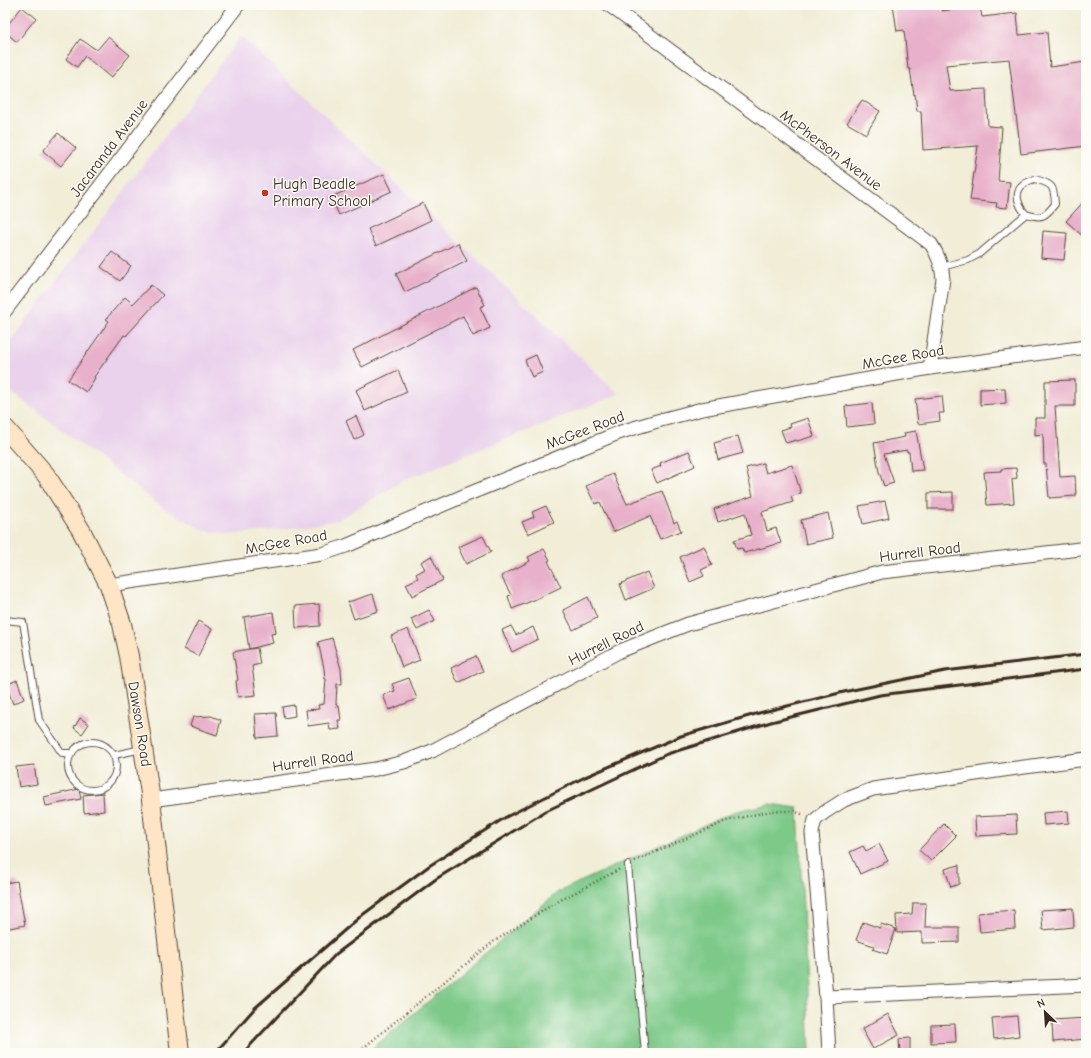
<svg xmlns="http://www.w3.org/2000/svg" width="1091" height="1058" viewBox="0 0 1091 1058" font-family="'Comic Neue',sans-serif">
<rect width="100%" height="100%" fill="#fdfcf7"/>
<filter id="ink" filterUnits="userSpaceOnUse"><feTurbulence type="fractalNoise" baseFrequency=".025" numOctaves="2"/><feDisplacementMap in="SourceGraphic" scale="8" xChannelSelector="R" yChannelSelector="G"/><feConvolveMatrix kernelMatrix="1 2 1 2 8 2 1 2 1" color-interpolation-filters="sRGB"/></filter>
<filter id="wash" filterUnits="userSpaceOnUse"><feTurbulence type="fractalNoise" baseFrequency=".012" numOctaves="4" result="noise"/><feDisplacementMap in="SourceGraphic" scale="16" xChannelSelector="R" yChannelSelector="G"/><feGaussianBlur stdDeviation="0.9" result="paint"/><feColorMatrix in="noise" values="0 0 0 0 0 0 0 0 0 0 0 0 0 0 0 0 0 1.4 0 .05"/><feComposite in="paint" operator="in"/></filter>
<g filter="url(#wash)">
<rect width="100%" height="100%" fill="#f1edd7"/>
<polygon fill="#ead1ec" points="241,36 619,394 404,480 338,520 278,530 227,535 203,530 165,509 5,387 5,349"/>
<polygon fill="#7cc988" stroke="#5c7a53" points="770,804 798,808 810,1051 722,1053 367,1053 558,892 733,812"/>
<g fill="none" stroke-linecap="round" stroke-linejoin="round">
<polyline stroke="#68abdc" stroke-width="4" points="1082,5 1086,9"/>
</g>
<g id="blocks">
<g fill="#e8b0ca">
<polygon points="893,5 942,5 942,11 980,6 982,17 1017,13 1019,35 1047,32 1050,67 1086,62 1086,146 1021,154 1009,59 946,65 950,91 986,89 988,126 1002,127 998,181 1010,182 1007,208 996,207 997,203 970,200 978,146 923,150 921,111 917,111 915,94 914,95 910,69 908,69 904,30 897,31"/>
<polygon points="22,7 36,18 17,42 5,32 5,28"/>
<polygon points="108,37 130,55 111,78 85,56 77,67 66,59 80,39 97,50"/>
<polygon points="862,100 880,111 866,134 847,123"/>
<polygon points="58,133 76,148 61,166 43,151"/>
<polygon points="384,174 392,191 339,215 331,197"/>
<polygon points="1086,199 1086,239 1066,221"/>
<polygon points="423,203 431,220 376,246 368,229"/>
<polygon points="1043,231 1067,233 1064,260 1041,258"/>
<polygon points="458,243 467,261 405,292 396,274"/>
<polygon points="112,252 131,266 120,281 101,267"/>
<polygon points="151,285 163,295 126,336 124,335 94,377 95,378 86,392 68,380 109,321 106,319 125,297 133,304"/>
<polygon points="476,287 485,305 480,307 490,328 473,336 463,316 362,367 353,350"/>
<polygon points="536,355 543,372 532,377 525,360"/>
<polygon points="398,370 407,392 365,411 356,390"/>
<polygon points="1075,380 1075,406 1055,406 1060,477 1075,476 1076,496 1049,498 1046,464 1044,464 1043,434 1035,435 1035,418 1045,418 1045,381"/>
<polygon points="1005,388 1006,403 980,405 980,389"/>
<polygon points="942,396 944,413 939,413 940,421 918,424 915,399"/>
<polygon points="872,403 874,424 847,427 845,406"/>
<polygon points="356,416 364,435 354,440 346,421"/>
<polygon points="808,418 814,436 797,441 796,440 786,443 781,430 791,427 790,424"/>
<polygon points="916,431 923,470 911,471 909,452 907,452 907,450 884,454 894,483 884,486 879,472 874,443 905,437 904,433"/>
<polygon points="738,436 743,453 718,460 714,443"/>
<polygon points="689,451 695,466 657,483 651,470 661,466 660,463"/>
<polygon points="763,463 766,473 792,465 801,493 791,497 793,502 762,512 767,531 776,528 781,543 744,553 742,548 737,549 734,540 751,535 745,513 718,522 714,509 753,496 746,468"/>
<polygon points="1016,468 1017,478 1012,479 1014,503 987,505 984,472 1001,471 1001,469"/>
<polygon points="613,474 627,504 662,491 674,523 677,521 681,531 660,539 650,516 613,532 600,502 595,504 586,486"/>
<polygon points="953,492 953,509 928,509 928,493"/>
<polygon points="885,501 889,518 863,524 859,506"/>
<polygon points="546,506 554,522 528,534 522,522 534,517 532,512"/>
<polygon points="828,513 833,538 806,544 801,520"/>
<polygon points="483,536 491,552 466,564 458,547"/>
<polygon points="704,546 712,565 701,570 704,576 690,582 680,557"/>
<polygon points="544,549 550,560 548,561 561,587 534,600 512,609 508,596 511,595 501,576 530,561 528,557"/>
<polygon points="431,556 443,580 412,596 406,584 418,578 416,574 425,569 421,562"/>
<polygon points="647,572 654,588 626,600 620,584"/>
<polygon points="373,594 378,611 354,619 348,602"/>
<polygon points="588,597 597,618 573,630 563,610"/>
<polygon points="319,604 320,626 296,628 295,606"/>
<polygon points="429,610 435,621 417,630 411,619"/>
<polygon points="273,612 276,633 271,634 273,643 249,649 257,648 260,664 252,666 256,695 238,697 236,681 238,680 233,652 249,649 244,617"/>
<polygon points="198,621 212,629 198,656 184,649"/>
<polygon points="511,626 516,635 533,627 538,639 512,652 502,630"/>
<polygon points="408,629 420,660 402,667 391,636"/>
<polygon points="332,638 341,669 342,684 337,684 336,703 337,707 339,706 341,720 338,720 340,729 330,730 329,723 308,726 306,710 319,709 318,705 324,704 326,679 325,679 324,668 318,642"/>
<polygon points="476,656 483,671 458,683 451,668"/>
<polygon points="409,678 417,699 389,710 383,695 395,691 392,684"/>
<polygon points="17,680 24,699 13,704 6,685"/>
<polygon points="294,705 295,716 284,718 282,707"/>
<polygon points="276,713 278,736 257,738 255,714"/>
<polygon points="211,716 221,720 217,735 190,726 193,717"/>
<polygon points="80,718 89,724 82,734 74,728"/>
<polygon points="34,765 37,784 19,787 16,767"/>
<polygon points="79,789 81,799 46,806 44,797"/>
<polygon points="103,793 104,811 84,813 83,795"/>
<polygon points="1068,811 1069,823 1044,825 1043,813"/>
<polygon points="1016,815 1017,834 976,836 975,817"/>
<polygon points="944,824 956,836 931,861 919,850"/>
<polygon points="879,844 888,861 860,874 850,852 863,846 866,851"/>
<polygon points="959,865 959,884 951,887 945,869"/>
<polygon points="17,881 25,925 5,929 5,883"/>
<polygon points="913,903 926,903 925,927 959,927 959,942 922,943 922,932 897,933 896,915 912,914"/>
<polygon points="1073,908 1074,927 1043,930 1041,910"/>
<polygon points="1014,910 1015,929 980,932 978,913"/>
<polygon points="863,922 880,928 881,924 896,929 887,954 872,949 874,946 856,940"/>
<polygon points="888,1014 899,1035 873,1049 862,1029"/>
<polygon points="1017,1016 1019,1036 994,1039 992,1018"/>
<polygon points="1086,1018 1086,1039 1053,1042 1052,1020"/>
<polygon points="955,1024 956,1042 931,1043 931,1025"/>
<polygon points="910,1038 910,1053 900,1053 899,1039"/>
</g>
</g>
</g>
<g filter="url(#ink)">
<use href="#blocks" fill-opacity="0" stroke="#56473a" stroke-width="1"/>
<g fill="none" stroke-linecap="round" stroke-linejoin="round">
<defs>
<g id="lane">
<path d="M942 267 968 260 979 254 1026 214C1019 207 1013 193 1023 185 1026 182 1032 180 1035 179 1053 184 1054 186 1055 204 1045 217 1042 219 1026 214"/>
<polyline points="5,620 23,622 39,720 62,753 72,753"/>
<circle cx="92" cy="766" r="24"/>
<polyline points="114,755 142,749"/>
<polyline points="628,865 645,1053"/>
</g>
<g id="street">
<path d="M609 5 931 244C939 256 942 266 943 279L930 368"/>
<polyline points="5,311 238,5"/>
<polyline points="109,585 322,554 346,546 466,495 621,432 657,421 702,409 930,368 1086,347"/>
<polyline points="151,800 376,769 404,762 432,751 620,651 688,624 882,572 1080,549 1086,547"/>
<polyline points="826,997 1086,985"/>
<polyline points="829,1053 826,997 812,832 815,820 825,812 844,800 873,789 1017,768 1086,759"/>
</g>
<polyline id="secondary" points="5,428 46,475 81,530 109,585 122,624 129,656 151,800 180,1053"/>
</defs>
<use href="#lane" stroke="#56473a" stroke-width="8"/>
<use href="#street" stroke="#56473a" stroke-width="15"/>
<use href="#secondary" stroke="#56473a" stroke-width="20"/>
<g stroke="#56473a" stroke-width="2.5" stroke-dasharray="1 3" stroke-linecap="butt">
<polyline points="635,861 726,821 771,811 794,811 804,815"/>
<polyline points="357,1053 493,942 555,903 620,869"/>
<polyline points="609,1053 637,1051"/>
</g>
<use href="#lane" stroke="#fff" stroke-width="6"/>
<use href="#street" stroke="#fff" stroke-width="13"/>
<use href="#secondary" stroke="#fde5c5" stroke-width="18"/>
<g stroke="#3b2a1e" stroke-width="3">
<polyline points="215,1053 255,1008 361,916 429,866 506,817 585,777 681,736 759,713 848,691 945,671 1086,654"/>
<polyline points="243,1053 336,954 436,879 546,811 667,754 771,722 880,695 1086,669"/>
</g>
</g>
</g>
<circle fill="#c8321e" stroke="#fdfcf7" stroke-width="1.5" cx="265" cy="193" r="4"/>
<g text-anchor="middle" dominant-baseline="central" stroke-width="3" stroke-linejoin="round" paint-order="stroke">
<g font-size="15" fill="#3b2a1e" stroke="#fdfcf7">
<text transform="translate(109 148) rotate(-53)">Jacaranda Avenue</text>
<text transform="translate(831 150) rotate(37)">McPherson Avenue</text>
<text transform="translate(903 357) rotate(-10)">McGee Road</text>
<text transform="translate(585 430) rotate(-21)">McGee Road</text>
<text transform="translate(286 542) rotate(-10)">McGee Road</text>
<text transform="translate(920 552) rotate(-7)">Hurrell Road</text>
<text transform="translate(606 643) rotate(-26)">Hurrell Road</text>
<text transform="translate(140 724) rotate(81)">Dawson Road</text>
<text transform="translate(313 761) rotate(-8)">Hurrell Road</text>
</g>
<g font-size="15" fill="#3b2a1e" stroke="#fdfcf7" text-anchor="start">
<text x="273" y="184">Hugh Beadle<tspan x="273" dy="17">Primary School</tspan></text>
</g>
</g>
<rect width="1091" height="1058" fill="none" stroke="#fdfcf7" stroke-width="20"/>
<g transform="translate(1045 1012) rotate(335)" stroke="#fdfcf7" stroke-width="3" paint-order="stroke">
<path d="M0-3L7 15L0 10L-7 15Z" fill="#3b2a1e"/>
<text y="-6" font-size="11" font-weight="bold" text-anchor="middle" fill="#3b2a1e">N</text>
</g>
</svg>
